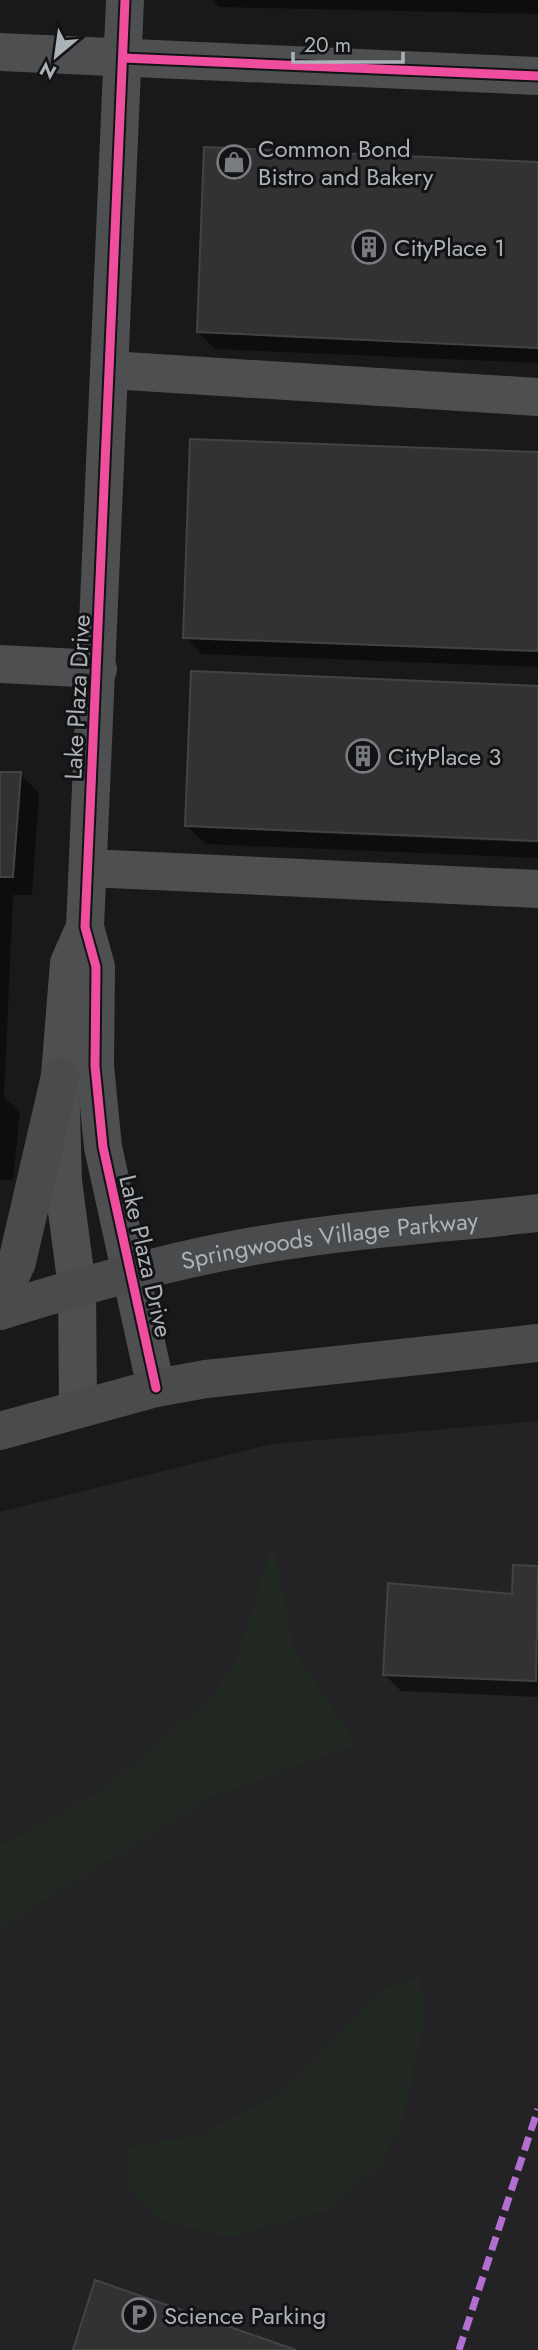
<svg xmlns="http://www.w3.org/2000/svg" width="538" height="2350" viewBox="0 0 538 2350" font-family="Jost,sans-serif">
<rect width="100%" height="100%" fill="#191919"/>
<polygon fill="#232325" points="538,1421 538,2350 0,2350 0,1512 272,1444"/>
<g fill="#212721">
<polygon points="273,1540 295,1653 357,1744 208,1799 0,1928 0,1845 102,1791 210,1699 237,1659"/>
<polygon points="419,1976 426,2012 402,2126 383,2161 330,2210 227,2238 158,2219 129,2189 127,2147 200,2135 291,2086 379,1991"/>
</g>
<g fill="#0007">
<polygon points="212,0 538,0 538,14 219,7"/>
<polygon points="538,164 538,363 215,349 198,332"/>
<polygon points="538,454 538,667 202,654 185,637"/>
<polygon points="538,688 538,839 204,825 204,828 538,843 538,858 205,844 186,825"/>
<polygon points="0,774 20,774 39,793 32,895 13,895 4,1097 20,1112 13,1180 0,1180"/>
<polygon points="515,1567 538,1568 538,1697 401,1691 384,1674 514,1596"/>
</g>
<g fill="#323233" stroke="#414345" stroke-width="2">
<polygon points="204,147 538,162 538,348 197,332"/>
<polygon points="190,439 538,452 538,651 183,638"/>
<polygon points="191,671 538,686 538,841 185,826"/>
<polygon points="0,772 21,772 13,877 0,877"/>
<polygon points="513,1565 538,1566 536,1681 383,1675 388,1583 512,1594"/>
<polygon points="95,2280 296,2350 73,2350"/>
</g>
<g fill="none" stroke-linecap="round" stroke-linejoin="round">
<g stroke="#4d4f51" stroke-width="38">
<polyline points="125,0 85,927 96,967 95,1066 103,1147 156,1388"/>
<polyline points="0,52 538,76"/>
<polyline points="110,370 538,397"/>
<polyline points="0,664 98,669"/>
<polyline points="88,868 538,889"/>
<polyline points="78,1409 77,1287 63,1181 60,1076 69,963 85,927"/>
</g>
<g stroke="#4a4b4d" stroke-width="38">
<polyline points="0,1299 17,1262 60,1076"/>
<path id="s1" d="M0 1311C100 1280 201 1252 305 1238 382 1227 460 1222 538 1213"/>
<polyline points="0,1431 156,1388 206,1379 538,1343"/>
</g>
<polyline stroke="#b36fd0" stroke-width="7" stroke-dasharray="14 7" stroke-linecap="butt" points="459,2350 538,2109"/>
<defs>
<g id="cycleway">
<polyline points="125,0 85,927 96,967 95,1066 103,1147 156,1388"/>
<polyline points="123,58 538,76"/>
</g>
</defs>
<use href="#cycleway" stroke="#131315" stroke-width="13"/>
<use href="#cycleway" stroke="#ef4d9e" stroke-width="9"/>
</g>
<defs>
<symbol id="shop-ring" viewBox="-11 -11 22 22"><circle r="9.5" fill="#131315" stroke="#787c80" stroke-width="1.5"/><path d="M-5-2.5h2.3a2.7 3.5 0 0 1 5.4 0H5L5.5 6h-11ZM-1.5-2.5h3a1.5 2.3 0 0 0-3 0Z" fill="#787c80"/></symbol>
<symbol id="building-ring" viewBox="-11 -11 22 22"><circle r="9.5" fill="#131315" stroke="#787c80" stroke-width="1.5"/><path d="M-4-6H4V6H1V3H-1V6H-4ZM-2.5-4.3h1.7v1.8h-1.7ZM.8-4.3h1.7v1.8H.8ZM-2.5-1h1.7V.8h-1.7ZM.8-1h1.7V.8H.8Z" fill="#787c80"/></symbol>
<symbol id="parking-ring" viewBox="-11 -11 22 22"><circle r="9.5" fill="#131315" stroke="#787c80" stroke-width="1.5"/><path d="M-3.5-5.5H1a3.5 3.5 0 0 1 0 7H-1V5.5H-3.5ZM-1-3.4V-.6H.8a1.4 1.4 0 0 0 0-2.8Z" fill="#787c80"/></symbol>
</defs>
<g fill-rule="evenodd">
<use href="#shop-ring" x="215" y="143" width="38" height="38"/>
<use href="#building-ring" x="350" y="228" width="38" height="38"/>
<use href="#building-ring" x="344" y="737" width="38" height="38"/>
<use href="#parking-ring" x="120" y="2296" width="38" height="38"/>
</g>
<g text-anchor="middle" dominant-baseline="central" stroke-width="6" stroke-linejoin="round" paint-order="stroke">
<g font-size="24" fill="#abb2b8" stroke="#131315" text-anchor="start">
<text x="258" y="148">Common Bond<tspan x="258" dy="28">Bistro and Bakery</tspan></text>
<text x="394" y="247">CityPlace 1</text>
<text x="388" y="756">CityPlace 3</text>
<text x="164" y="2315">Science Parking</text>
</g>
<g font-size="24" fill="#abb2b8" stroke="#131315">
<text transform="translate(77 697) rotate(-87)">Lake Plaza Drive</text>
<text stroke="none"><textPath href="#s1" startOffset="338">Springwoods Village Parkway</textPath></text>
<text transform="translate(146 1256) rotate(77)">Lake Plaza Drive</text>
</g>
</g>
<g transform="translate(56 56) rotate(209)" stroke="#131315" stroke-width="5" paint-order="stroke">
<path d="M0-5L12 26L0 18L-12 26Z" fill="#abb2b8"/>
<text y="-10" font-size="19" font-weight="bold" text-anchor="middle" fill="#abb2b8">N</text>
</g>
<path d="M293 52v10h110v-10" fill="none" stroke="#abb2b8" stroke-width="3.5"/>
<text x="304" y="52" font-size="21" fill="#abb2b8" stroke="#131315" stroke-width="5" paint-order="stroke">20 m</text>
</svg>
